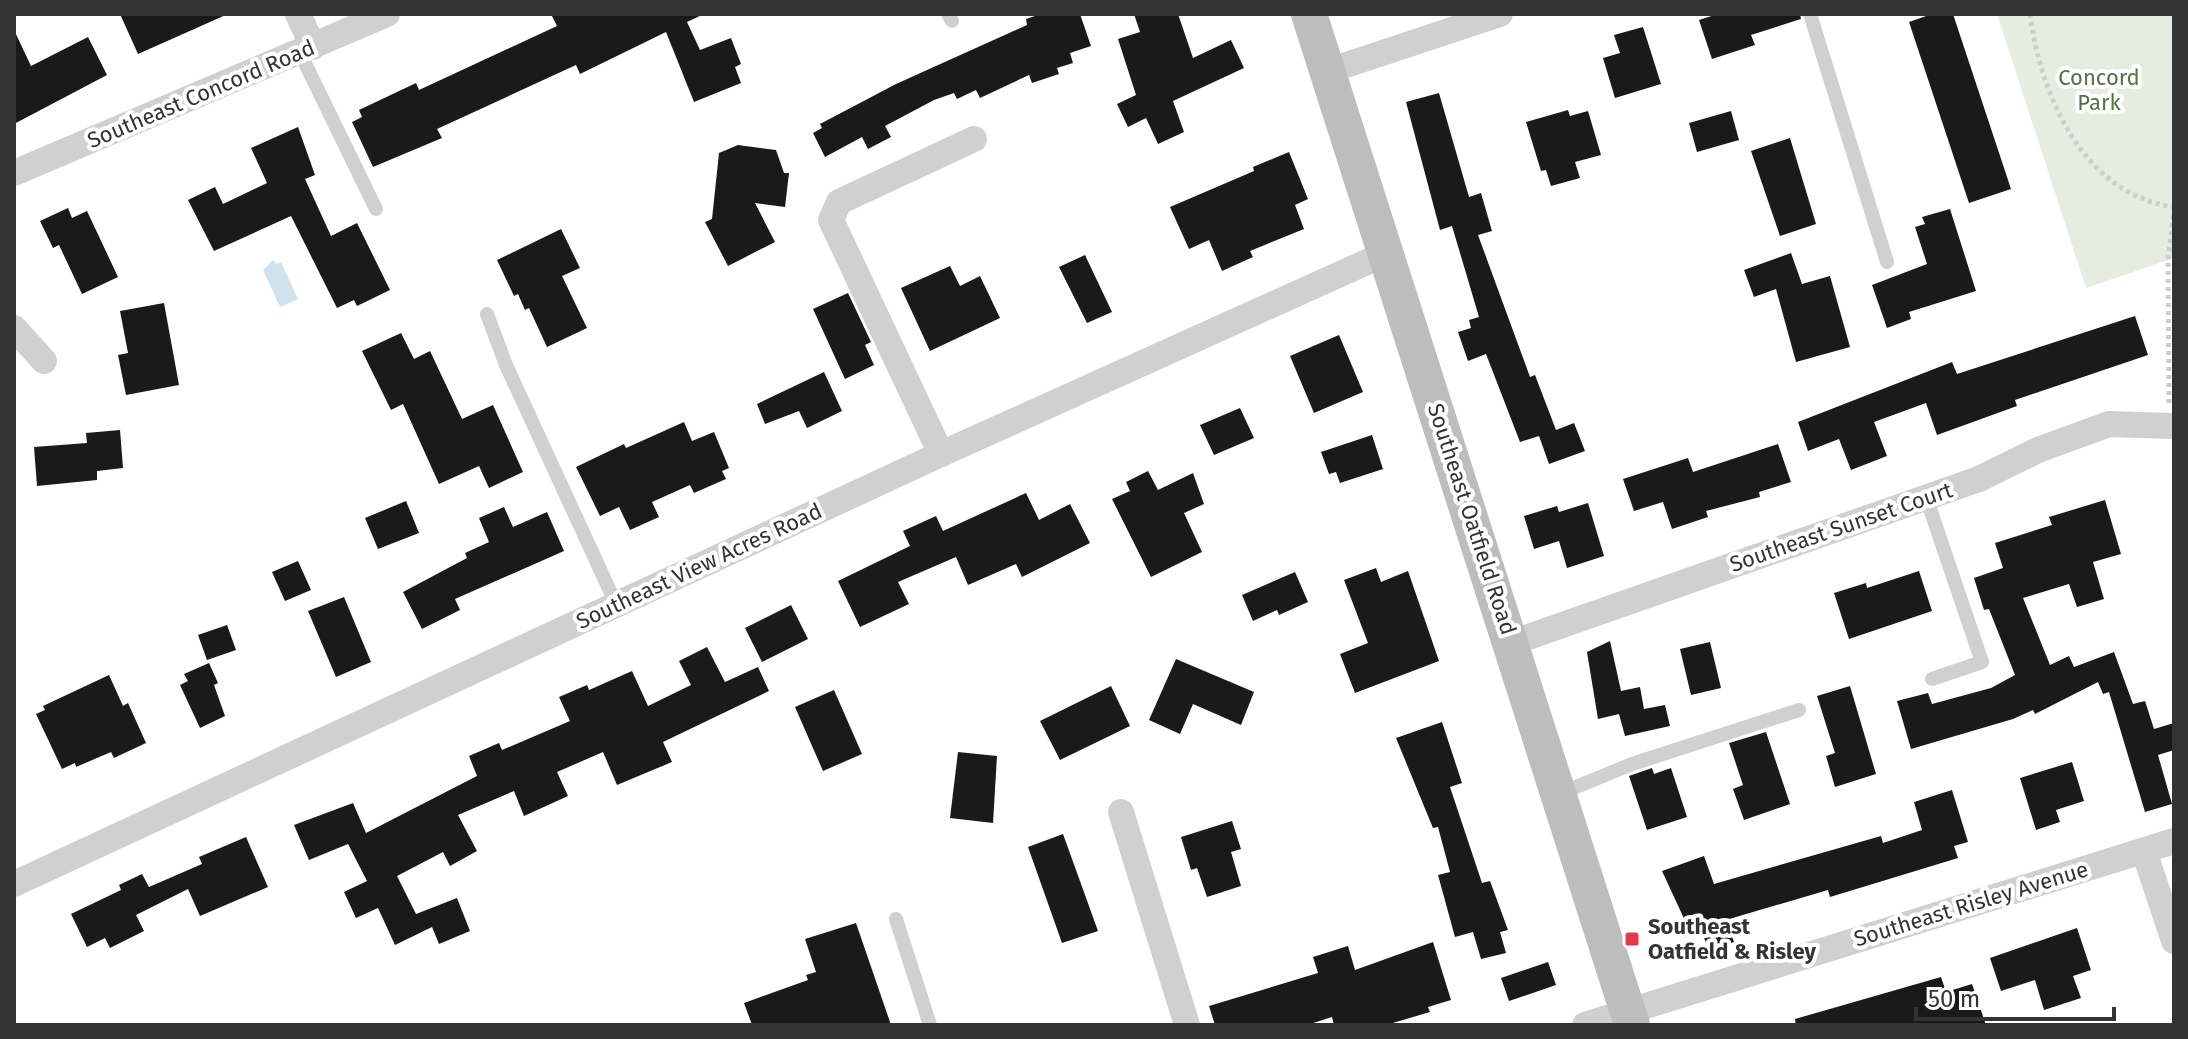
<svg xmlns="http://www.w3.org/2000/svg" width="2188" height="1039" viewBox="0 0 2188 1039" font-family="'Fira Sans',sans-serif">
<rect width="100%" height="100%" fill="#fff"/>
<polygon fill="#e6ecdf" points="1997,14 2174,14 2174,258 2086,288"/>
<polygon fill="#cfe2ee" points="273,260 276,264 281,262 298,299 280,307 263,270"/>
<g fill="#1a1a1a">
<polygon points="120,14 228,14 138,54"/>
<polygon points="551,14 704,14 687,22 700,50 731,38 741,64 735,67 741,83 694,102 666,32 580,74 576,65 437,129 442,138 373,167 352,122 362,117 359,110 416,83 419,90 557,26"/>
<polygon points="1041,14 1080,14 1091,46 1070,53 1073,63 1057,68 1059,74 1032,83 1029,75 980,98 976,90 957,99 954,93 934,100 885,126 891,137 868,149 862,137 825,157 813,133 822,128 820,124 896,84 1027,25 1026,19"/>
<polygon points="1134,14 1178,14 1193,58 1231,40 1244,68 1173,101 1184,132 1158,144 1146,118 1128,127 1117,104 1136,95 1118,39 1140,32"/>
<polygon points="1718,14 1800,14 1801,19 1751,35 1755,45 1712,59 1699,20"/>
<polygon points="1932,14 1953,14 2011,189 1969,203 1909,22"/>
<polygon points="1643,27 1661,84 1615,98 1603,58 1620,53 1614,35"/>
<polygon points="14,30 31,66 88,37 107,75 14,124"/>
<polygon points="1439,93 1469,197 1481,193 1492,231 1478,235 1530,377 1535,375 1556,430 1574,423 1585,451 1549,464 1539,436 1520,442 1486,354 1468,361 1458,332 1471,328 1469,320 1479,317 1452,226 1440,230 1406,102"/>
<polygon points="1568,110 1570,116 1588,111 1601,155 1575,162 1580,178 1551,186 1546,170 1541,171 1526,122"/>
<polygon points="1731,111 1739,140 1697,152 1689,123"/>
<polygon points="298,127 315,175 305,179 331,236 357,223 390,290 357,306 354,300 337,308 291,216 214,251 188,200 215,187 223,204 267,183 251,148"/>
<polygon points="1790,138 1816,224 1780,236 1751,151"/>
<polygon points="738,145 776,150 784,173 789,173 785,207 755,203 775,242 728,266 705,222 712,219 719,153"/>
<polygon points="1289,152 1308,199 1295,205 1304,229 1250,251 1253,257 1222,271 1209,240 1189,249 1170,207 1254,171 1253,167"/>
<polygon points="68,208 72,218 87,211 118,277 82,294 59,245 53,248 40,221"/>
<polygon points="1950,209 1976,291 1909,312 1911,319 1887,328 1872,285 1927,264 1915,227 1925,224 1922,217"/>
<polygon points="561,229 580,268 562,276 587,328 547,347 529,308 525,310 518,294 514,296 497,260"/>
<polygon points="1791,253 1802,284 1830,276 1850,347 1796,362 1776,289 1754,297 1744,270"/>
<polygon points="1085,255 1112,312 1087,323 1059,267"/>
<polygon points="950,266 960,286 980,276 1000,318 930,351 901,288"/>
<polygon points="848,293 871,342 865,345 874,365 845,379 813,309"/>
<polygon points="164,303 179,385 126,395 118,355 128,353 120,311"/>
<polygon points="2135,316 2148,355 2015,400 2017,406 1937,435 1926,403 1874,422 1887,456 1851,470 1839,439 1808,451 1798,422 1952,362 1957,374"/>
<polygon points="401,333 414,359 430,351 462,419 493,405 523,472 489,488 479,466 439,484 403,404 391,410 362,351"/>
<polygon points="1339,335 1363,392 1314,413 1290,356"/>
<polygon points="824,372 842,411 807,428 799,411 765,424 757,404"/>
<polygon points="1240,408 1254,438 1214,455 1200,425"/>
<polygon points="684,422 692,441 714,432 729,468 722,471 726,479 694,493 690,485 652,502 659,517 630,530 619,507 600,516 576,467 624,444 626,448"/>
<polygon points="120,430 123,468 97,471 97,480 37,486 34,447 87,443 86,433"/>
<polygon points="1372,435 1383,469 1340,483 1336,472 1329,474 1321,452"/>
<polygon points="1778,444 1791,482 1759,492 1760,497 1706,511 1708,517 1672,529 1663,502 1634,511 1623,479 1688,458 1693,472"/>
<polygon points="1148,471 1158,490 1193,473 1204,504 1184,513 1202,552 1151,577 1112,499 1130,491 1126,482"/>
<polygon points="1026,493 1039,520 1070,504 1090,543 1022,577 1016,564 968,585 956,557 898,582 909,604 860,627 838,581 910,546 903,531 936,516 943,531"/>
<polygon points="2105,500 2121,554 2093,562 2104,599 2077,607 2069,584 2023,598 2050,665 2069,656 2074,667 2114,652 2133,704 2145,701 2154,729 2174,723 2174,750 2158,755 2172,804 2145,812 2109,692 2103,694 2098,682 2035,714 2033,710 2013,719 1911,749 1897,701 1928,693 1932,704 1991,688 2015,675 1989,609 1984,610 1974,578 2003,568 1995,543 2052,525 2049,517"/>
<polygon points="406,501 419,533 378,549 365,518"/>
<polygon points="1588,503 1604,556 1567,568 1559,541 1534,549 1524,516 1557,506 1559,512"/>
<polygon points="504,507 513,527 547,512 564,551 455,599 460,610 422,629 403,592 467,558 465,553 489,542 479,518"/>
<polygon points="298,561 311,590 285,601 272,572"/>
<polygon points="1376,568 1381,582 1408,571 1439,661 1355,693 1340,654 1368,643 1344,580"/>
<polygon points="1919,571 1932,611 1849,639 1834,593 1866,583 1867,588"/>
<polygon points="1295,572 1308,602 1279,615 1277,610 1253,621 1242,595"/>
<polygon points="344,597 371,662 336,677 308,611"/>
<polygon points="791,605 808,639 762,662 745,628"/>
<polygon points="227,625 236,650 207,660 198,635"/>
<polygon points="1610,641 1621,691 1640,687 1644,709 1665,705 1670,726 1625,736 1619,714 1598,719 1587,652"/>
<polygon points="1710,642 1721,688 1691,695 1680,649"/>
<polygon points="707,647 725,682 758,667 769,691 663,742 672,762 617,785 603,752 557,772 568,796 524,816 514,791 458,815 477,851 450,866 443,852 397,876 416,914 457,898 470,931 439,944 432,927 395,945 378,908 356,918 344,892 367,881 348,844 309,860 294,825 353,803 366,833 477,776 469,756 499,743 502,750 570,721 559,697 587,685 589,690 632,671 648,706 691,685 679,661"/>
<polygon points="1176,659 1254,692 1241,725 1193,704 1180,734 1149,720"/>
<polygon points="209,663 218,683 214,685 225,716 200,728 180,685 188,681 184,674"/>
<polygon points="109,675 123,706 128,703 146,743 114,758 111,752 76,767 75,763 62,769 36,714 45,710 43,706"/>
<polygon points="1111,686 1130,726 1060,760 1040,721"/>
<polygon points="1850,686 1876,774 1835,787 1826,756 1835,753 1817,696"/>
<polygon points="834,690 862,754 823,771 795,707"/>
<polygon points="1442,722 1462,783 1450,787 1482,883 1490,881 1508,930 1500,932 1506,953 1481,959 1473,932 1455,937 1438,875 1450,872 1438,827 1433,828 1396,738"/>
<polygon points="1766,732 1790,804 1744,820 1733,789 1743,785 1729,743"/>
<polygon points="958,752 997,756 993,823 950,818"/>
<polygon points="2072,762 2084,801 2056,810 2060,822 2036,830 2020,778"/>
<polygon points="1652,768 1654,774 1671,768 1687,817 1647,830 1629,776"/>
<polygon points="1952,790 1968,842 1954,846 1958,858 1830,897 1828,890 1726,920 1734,942 1709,951 1698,921 1687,925 1662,871 1704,856 1714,884 1881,836 1883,843 1922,830 1914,802"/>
<polygon points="1232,821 1241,849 1231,852 1241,886 1207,897 1197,868 1191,870 1181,837"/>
<polygon points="1063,834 1098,931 1062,943 1028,847"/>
<polygon points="246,837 268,887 200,916 188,889 136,915 144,931 110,948 105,938 87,947 71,914 121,890 119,885 142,874 149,887 202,864 199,857"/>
<polygon points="856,923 891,1025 752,1025 744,1003 808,980 806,975 816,972 805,939"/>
<polygon points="2077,928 2091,970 2073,976 2081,998 2044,1010 2035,980 2001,991 1990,958"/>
<polygon points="1433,942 1451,1000 1428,1007 1430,1012 1386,1025 1334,1025 1332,1017 1307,1025 1215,1025 1209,1006 1318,973 1313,957 1348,946 1355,970"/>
<polygon points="1548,962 1556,985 1509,1001 1501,978"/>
<polygon points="1941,977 1946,992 1972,984 1986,1025 1796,1025 1795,1019"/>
</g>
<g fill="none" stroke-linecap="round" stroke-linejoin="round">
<g stroke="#cdcdcd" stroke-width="5" stroke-dasharray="4 4" stroke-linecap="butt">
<path d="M2030 14C2040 94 2083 195 2174 207"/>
<polyline points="2169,403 2168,260 2174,213"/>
</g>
<g stroke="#d0d0d0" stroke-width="14">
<polyline points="948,14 952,21"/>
<polyline points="1810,14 1887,262"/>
<polyline points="300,53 376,209"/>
<polyline points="487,314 506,365 616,604"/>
<polyline points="1926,497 1982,662 1932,679"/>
<polyline points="1559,794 1632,764 1799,710"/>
<polyline points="896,919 930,1025"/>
</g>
<g stroke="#d0d0d0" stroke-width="26">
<polyline points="298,14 313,47"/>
<polyline points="1328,71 1500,14"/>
<polyline points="14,173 387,14"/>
<polyline points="14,328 44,361"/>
<polyline points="941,454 831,220 839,202 974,139"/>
<polyline points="1511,643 1979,479 2038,450 2109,424 2172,426"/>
<polyline points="1121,812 1187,1025"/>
<polyline points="2144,851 2174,941"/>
<polyline points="14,884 941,454 1387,253"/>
<polyline points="1585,1025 2174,841"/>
</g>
<polyline stroke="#bdbdbd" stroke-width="36" points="1309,14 1632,1025"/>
</g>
<rect fill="#e63946" stroke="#fff" stroke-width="3" x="1624" y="931" width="16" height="16" rx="4"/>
<g text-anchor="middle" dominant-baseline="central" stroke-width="8" stroke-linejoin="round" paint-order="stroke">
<g font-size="22" fill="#56703f" stroke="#fff">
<text x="2099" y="77">Concord<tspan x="2099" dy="25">Park</tspan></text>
</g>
<g font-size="22" fill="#333" stroke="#fff">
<text transform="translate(201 94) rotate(-23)">Southeast Concord Road</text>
<text transform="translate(1472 519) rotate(72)">Southeast Oatfield Road</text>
<text transform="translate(1841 527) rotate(-19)">Southeast Sunset Court</text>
<text transform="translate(699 566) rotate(-25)">Southeast View Acres Road</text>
<text transform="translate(1971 904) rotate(-17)">Southeast Risley Avenue</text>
</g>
<g font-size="22" font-weight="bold" fill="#333" stroke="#fff" text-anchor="start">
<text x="1648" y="926">Southeast<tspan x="1648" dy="25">Oatfield &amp; Risley</tspan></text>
</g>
</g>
<rect width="2188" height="1039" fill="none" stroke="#333333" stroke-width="32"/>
<path d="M1916 1007v12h198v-12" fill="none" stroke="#333333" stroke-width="4"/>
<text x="1928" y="1007" font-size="24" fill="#333333" stroke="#ffffff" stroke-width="6" paint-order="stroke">50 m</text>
</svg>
